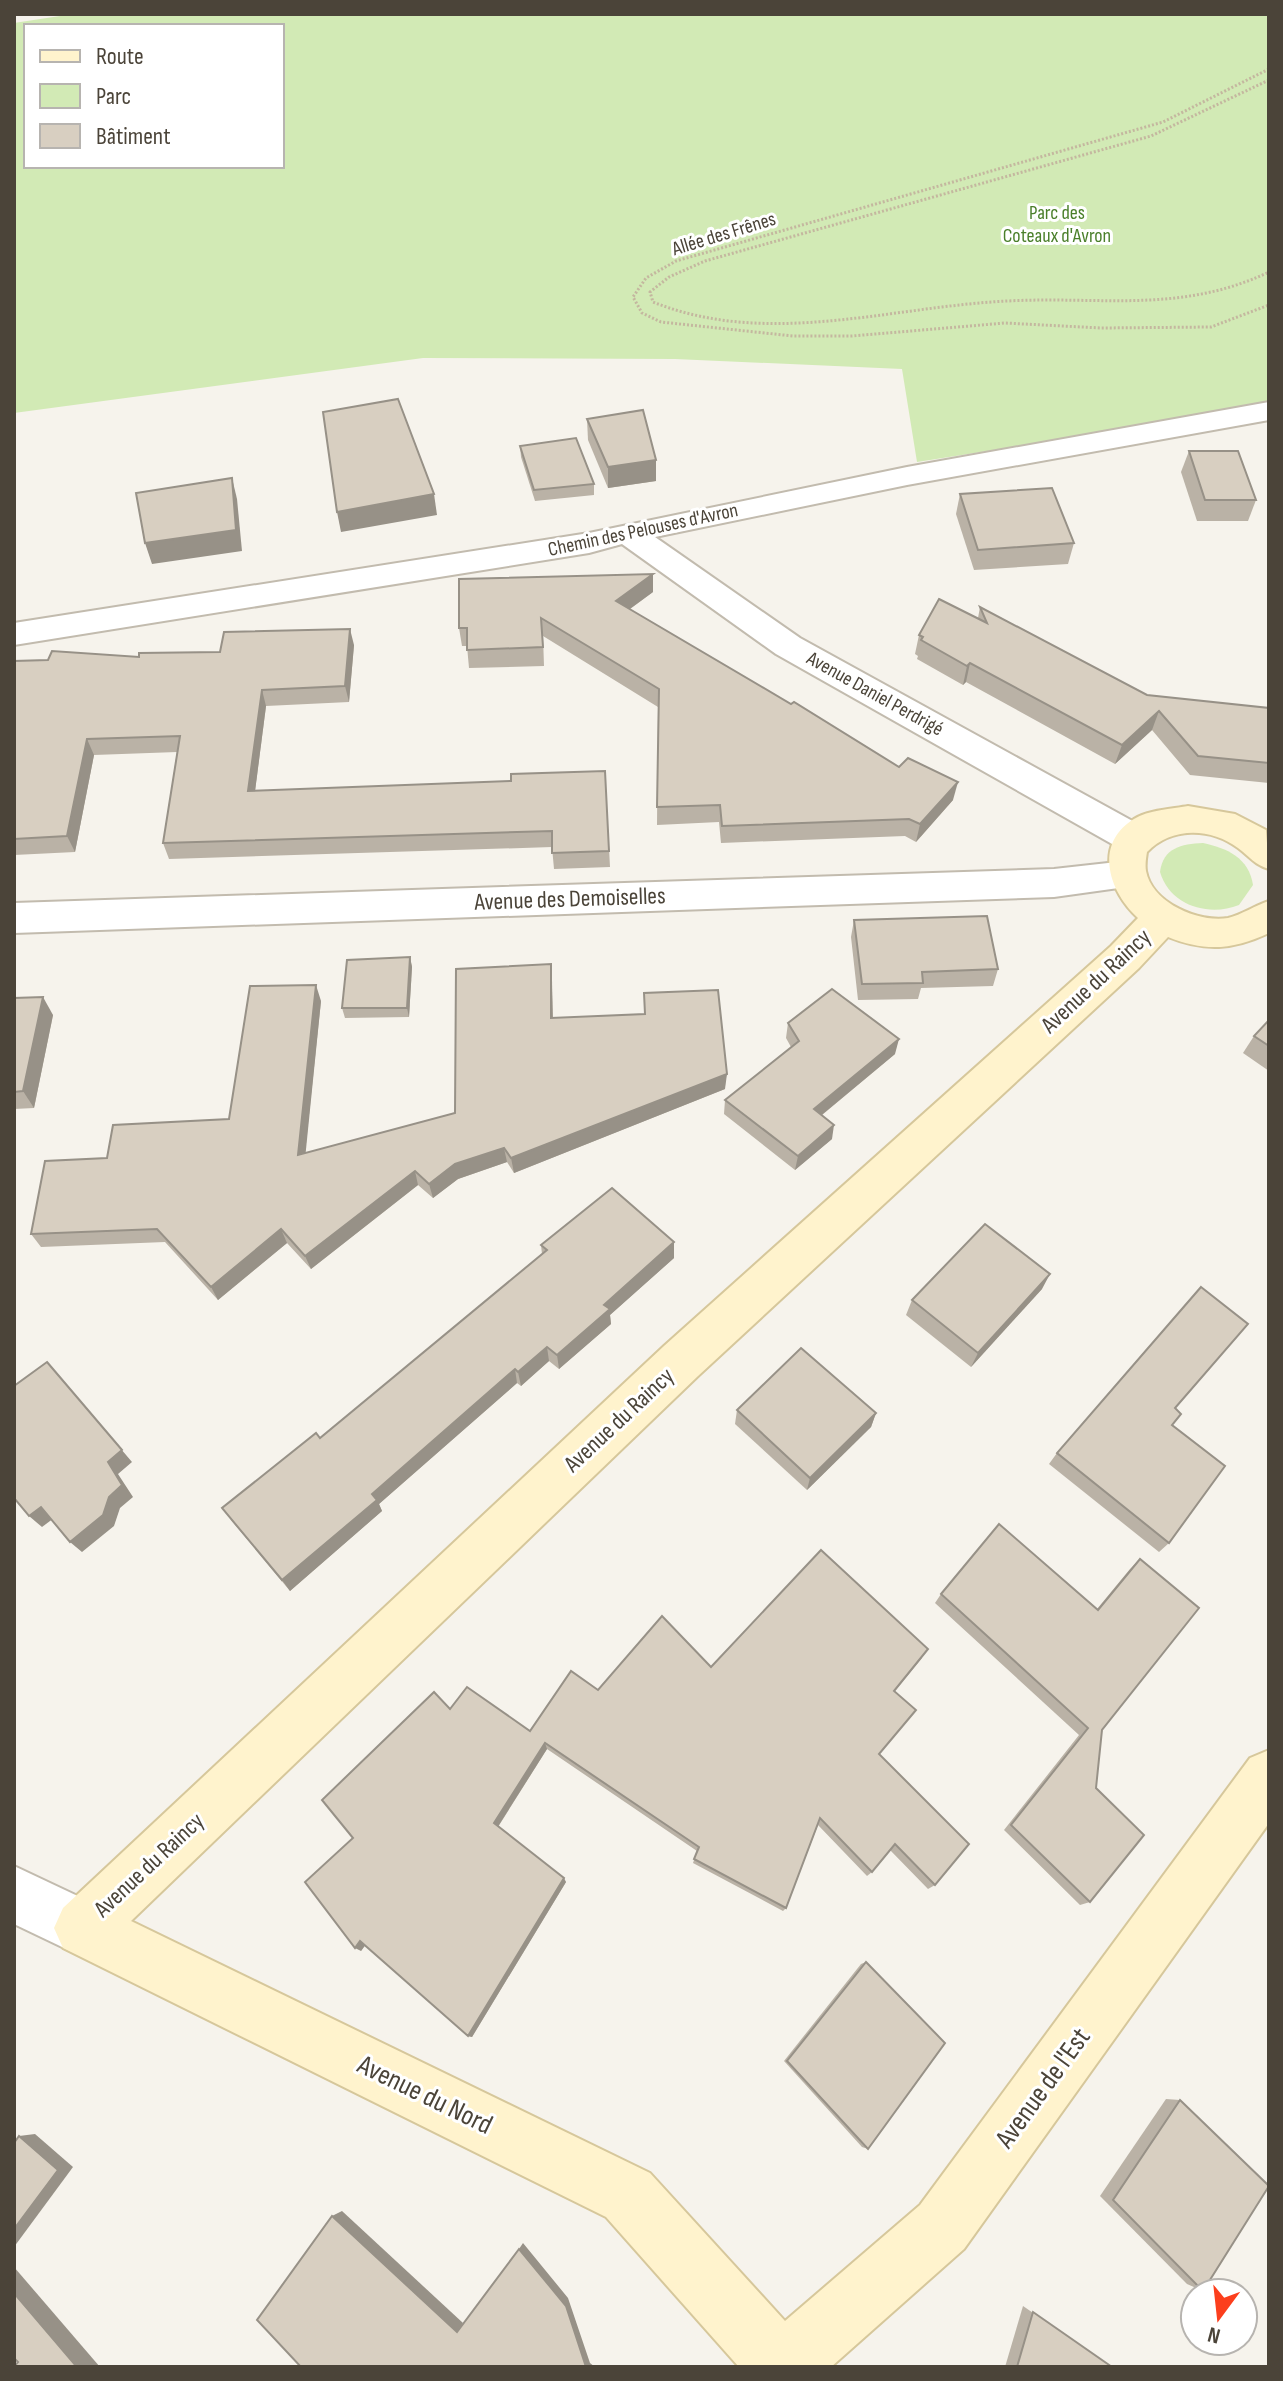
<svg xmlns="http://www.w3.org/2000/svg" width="1283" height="2381" viewBox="0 0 1283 2381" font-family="'Sofia Sans Condensed',sans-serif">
<rect width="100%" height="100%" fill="#f6f3ec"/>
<g fill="#d2eab5" fill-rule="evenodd">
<path d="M73 14H1269V407L917 462 902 369 675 359 423 358 14 413V23ZM26 26H282V166H26Z"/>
<path d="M1203 843C1227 848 1249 858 1253 885L1239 905C1209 917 1170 906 1160 872 1163 848 1181 844 1203 843Z"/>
</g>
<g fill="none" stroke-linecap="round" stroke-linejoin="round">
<defs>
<g id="street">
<polygon points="1269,402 1269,420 907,485 655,537 800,638 1147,829 1153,839 1147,849 1134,853 1121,849 776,654 622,544 589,553 14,645 14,623 589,533 907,467"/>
<polygon points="1126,861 1140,865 1145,875 1140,885 1054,897 14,933 14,903 1054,869"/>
<polygon points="14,1866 103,1908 112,1928 103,1948 83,1957 14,1924"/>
</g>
<path id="secondary" d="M1188 806 1235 814 1266 830 1269 869C1255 865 1250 857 1238 848 1210 827 1171 827 1147 852 1146 858 1145 865 1146 871 1152 903 1199 923 1228 918 1241 915 1256 905 1269 901V933C1233 950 1205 952 1168 937L1139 968 698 1376 131 1921 650 2173 785 2321 920 2205 1250 1758 1269 1750V1823L964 2249 831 2367H739L606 2217 63 1948 54 1928 63 1908 664 1346 1111 946 1138 918C1109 892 1093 844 1134 819 1148 810 1172 809 1188 806Z"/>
</defs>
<use href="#street" stroke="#c2bbae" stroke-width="4"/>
<use href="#secondary" stroke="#d6c79b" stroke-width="4"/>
<g stroke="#c4b79f" stroke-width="3" stroke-dasharray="2 2" stroke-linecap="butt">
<polyline points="1269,69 1163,122 676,261 646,278 633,297 642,313 661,322 793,336 852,336 1005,323 1101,328 1211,327 1269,305"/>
<path d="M1269 80 1151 136 705 261 669 277 650 292 653 302C768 348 888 307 1007 301 1101 296 1180 314 1269 272"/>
</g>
<use href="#street" fill="#fff" fill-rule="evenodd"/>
<use href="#secondary" fill="#fff3cd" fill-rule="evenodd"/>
</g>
<g fill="#bab2a6">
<polygon points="587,419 656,481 608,488 588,440"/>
<polygon points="520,446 594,484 594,495 535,501 521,457"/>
<polygon points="1189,451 1256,500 1248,521 1197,521 1181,472"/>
<polygon points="960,494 1074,543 1068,564 974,570 956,514"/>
<polygon points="653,592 630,609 953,800 916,842 905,836 721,843 719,822 657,825 658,707 543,636 544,666 469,668 467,646 462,646 459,628"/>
<polygon points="980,607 1147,695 1269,708 1269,783 1190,775 1152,730 1115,764 966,682 963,685 917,659 918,656 915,654 919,635 978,618"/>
<polygon points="354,645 349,702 266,706 255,791 511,781 605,771 610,867 554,869 552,847 169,859 163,843 177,752 94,755 75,852 14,855 14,661 139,657"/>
<polygon points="854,920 998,969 993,986 921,988 918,999 858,1000 851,937"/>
<polygon points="410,957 412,967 409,1017 345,1018 342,1008"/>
<polygon points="551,964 553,1018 725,1089 514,1173 507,1162 458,1179 433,1198 418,1185 311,1269 287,1243 218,1300 165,1242 41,1247 31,1234 107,1158 229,1119 321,1001 305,1153 455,1113"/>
<polygon points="14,998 53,1015 34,1108 14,1109"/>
<polygon points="1269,1020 1269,1071 1243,1053 1254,1036"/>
<polygon points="788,1023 895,1054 822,1115 832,1139 795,1170 724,1114 725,1100 791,1047 786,1038"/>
<polygon points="541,1245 674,1258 610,1315 611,1324 559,1369 549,1361 521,1386 517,1383 379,1504 382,1511 290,1591 231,1520 320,1438 542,1254"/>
<polygon points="1042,1289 971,1367 906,1315 912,1300"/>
<polygon points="1175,1408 1172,1425 1169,1543 1159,1552 1049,1464 1057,1453"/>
<polygon points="737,1410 876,1413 871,1427 807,1490 735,1424"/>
<polygon points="1140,1559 1102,1730 1096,1788 1090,1902 1080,1905 1004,1830 1079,1735 935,1603 941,1594 1097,1609 1130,1569"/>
<polygon points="922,1658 894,1692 879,1754 935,1885 928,1889 890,1850 872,1872 867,1876 818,1825 786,1908 783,1911 693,1863 697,1851 547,1749 498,1827 566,1882 472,2037 468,2036 365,1945 361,1951 353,1838 450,1709 530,1731 598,1690 711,1667"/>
<polygon points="866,1962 868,2149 862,2147 784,2061 861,1964"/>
<polygon points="1166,2099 1180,2100 1203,2291 1187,2284 1100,2196"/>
<polygon points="1023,2306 1112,2367 1005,2367"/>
</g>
<g fill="#979187">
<polygon points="656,460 656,481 608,488 608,467"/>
<polygon points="232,478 237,499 242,551 152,564 145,543"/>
<polygon points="434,494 437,515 341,532 337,512"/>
<polygon points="653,574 653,592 616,619 616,601"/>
<polygon points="350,629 354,645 349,702 345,686"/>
<polygon points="970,663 966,682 963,685 967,666"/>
<polygon points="262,690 266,706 253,807 248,791"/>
<polygon points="1159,711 1152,730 1115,764 1122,745"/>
<polygon points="87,739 94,755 75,852 67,836"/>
<polygon points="958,782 953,800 916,842 920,824"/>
<polygon points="410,957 412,967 409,1017 407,1008"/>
<polygon points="551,964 552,980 553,1034 551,1018"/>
<polygon points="316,985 321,1001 304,1169 298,1155"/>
<polygon points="43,997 53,1015 34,1108 23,1091"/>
<polygon points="899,1039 895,1054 812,1123 814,1109"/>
<polygon points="727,1074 725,1089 514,1173 511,1158"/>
<polygon points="834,1125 832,1139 795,1170 798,1156"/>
<polygon points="504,1148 507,1162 458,1179 433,1198 429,1184 455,1164"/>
<polygon points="415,1171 418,1185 311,1269 305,1256"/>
<polygon points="281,1229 287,1243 218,1300 211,1287"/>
<polygon points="674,1242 674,1258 610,1315 611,1324 559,1369 557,1355 604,1305"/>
<polygon points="1050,1274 1042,1289 971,1367 978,1353"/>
<polygon points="547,1347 549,1361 521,1386 518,1372"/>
<polygon points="47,1362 132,1462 118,1474 133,1497 120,1508 114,1526 82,1552 70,1542"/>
<polygon points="515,1369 517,1383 379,1504 382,1511 290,1591 282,1580 372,1494"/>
<polygon points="876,1413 871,1427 807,1490 810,1478"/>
<polygon points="41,1507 54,1518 42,1527 29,1516"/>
<polygon points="545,1743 547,1749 497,1828 494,1823"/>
<polygon points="564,1878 566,1882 472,2037 468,2036"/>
<polygon points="360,1941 367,1943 361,1951 355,1948"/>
<polygon points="35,2134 73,2167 14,2247 19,2136"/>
<polygon points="342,2211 463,2323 457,2332 332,2216"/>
<polygon points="523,2243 568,2298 590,2363 595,2367 586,2367 519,2249"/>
<polygon points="14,2267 100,2367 77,2367 14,2293"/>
</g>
<g fill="#d8cfc1" stroke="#979187" stroke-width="2">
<polygon points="398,399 434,494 337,512 323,412"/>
<polygon points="643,410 656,460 608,467 587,419"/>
<polygon points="576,438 594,484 534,490 520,446"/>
<polygon points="1189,451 1238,451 1256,500 1205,500"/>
<polygon points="232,478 236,530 145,543 136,493"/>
<polygon points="1052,488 1074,543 978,550 960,494"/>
<polygon points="653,574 616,601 791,704 794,702 899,767 908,758 958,782 920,824 909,819 722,826 720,805 657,807 659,689 541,618 543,647 467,650 467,628 459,628 459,579"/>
<polygon points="939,599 987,623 980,607 1147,695 1269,708 1269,763 1198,756 1159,711 1122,745 970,663 967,666 921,640 923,637 919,635"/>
<polygon points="350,629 345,686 262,690 248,791 511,781 511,774 605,771 609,851 552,853 552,831 163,843 180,736 87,739 67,836 14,839 14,661 48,660 52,651 139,657 139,653 220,652 224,632"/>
<polygon points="987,916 998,969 922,972 923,983 862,984 854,920"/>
<polygon points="410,957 407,1008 342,1008 347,960"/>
<polygon points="551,964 551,1018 645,1014 644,993 718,990 727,1074 511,1158 504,1148 455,1164 429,1184 415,1171 305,1256 281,1229 211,1287 157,1229 31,1234 45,1161 107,1158 113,1125 229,1119 250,986 316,985 298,1155 455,1113 456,969"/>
<polygon points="832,989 899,1039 814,1109 834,1125 798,1156 725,1100 799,1041 788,1023"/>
<polygon points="43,997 23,1091 14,1092 14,998"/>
<polygon points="1269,1020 1269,1046 1254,1036"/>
<polygon points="612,1188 674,1242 604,1305 610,1309 557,1355 547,1347 518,1372 515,1369 372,1494 377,1500 282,1580 222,1508 316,1433 320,1438 547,1250 541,1245"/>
<polygon points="985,1224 1050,1274 978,1353 912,1300"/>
<polygon points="1201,1287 1248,1324 1175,1408 1181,1414 1172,1425 1225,1466 1169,1543 1057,1453"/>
<polygon points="801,1348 876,1413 810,1478 737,1410"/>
<polygon points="47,1362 122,1450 108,1462 122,1485 109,1497 103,1515 70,1542 41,1507 29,1516 14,1498 14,1386"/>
<polygon points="999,1524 1098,1610 1140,1559 1199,1608 1102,1730 1096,1788 1144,1835 1090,1902 1011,1825 1088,1728 941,1594"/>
<polygon points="821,1550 928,1649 894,1691 916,1710 879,1754 969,1844 935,1885 895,1844 872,1872 820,1818 786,1908 694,1859 699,1847 545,1743 494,1823 564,1878 468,2036 360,1941 355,1948 305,1882 353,1838 322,1800 434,1692 450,1709 467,1687 530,1731 571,1671 598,1690 662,1616 711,1667"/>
<polygon points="866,1962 945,2043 868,2149 787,2061"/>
<polygon points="1180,2100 1269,2186 1203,2291 1113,2200"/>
<polygon points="19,2136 58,2170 14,2229 14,2143"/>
<polygon points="332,2216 457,2332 519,2249 566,2306 586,2367 301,2367 257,2320"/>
<polygon points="14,2293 77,2367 14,2367 18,2362 14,2358"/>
<polygon points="1033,2312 1112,2367 1017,2367"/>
</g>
<g text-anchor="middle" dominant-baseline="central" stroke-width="6" stroke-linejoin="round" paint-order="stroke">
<g font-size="20" fill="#4a7f2a" stroke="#fff">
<text x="1057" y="213">Parc des<tspan x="1057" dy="23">Coteaux d'Avron</tspan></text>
</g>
<g font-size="20" fill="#4b4439" stroke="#fff">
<text transform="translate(724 234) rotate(-17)">Allée des Frênes</text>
<text transform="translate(643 530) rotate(-12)">Chemin des Pelouses d'Avron</text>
<text transform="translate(875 694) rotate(29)">Avenue Daniel Perdrigé</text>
</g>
<g font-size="24" fill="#4b4439" stroke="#fff">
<text transform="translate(570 899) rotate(-2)">Avenue des Demoiselles</text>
<text transform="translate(1096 981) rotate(-43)">Avenue du Raincy</text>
<text transform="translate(619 1420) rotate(-43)">Avenue du Raincy</text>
<text transform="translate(149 1865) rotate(-43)">Avenue du Raincy</text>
</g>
<g font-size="28" fill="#4b4439" stroke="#fff">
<text transform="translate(1043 2088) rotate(-54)">Avenue de l'Est</text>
<text transform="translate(425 2095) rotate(26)">Avenue du Nord</text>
</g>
</g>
<rect width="1283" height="2381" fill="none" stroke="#4b4439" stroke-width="32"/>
<rect x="24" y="24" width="260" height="144" fill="#ffffff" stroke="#b7b4b0" stroke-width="2"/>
<rect x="40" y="50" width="40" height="12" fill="#fff3cd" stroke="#b7b4b0" stroke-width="2"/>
<text x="96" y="64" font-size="24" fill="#4b4439">Route</text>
<rect x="40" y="84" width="40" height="24" fill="#d2eab5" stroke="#b7b4b0" stroke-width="2"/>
<text x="96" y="104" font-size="24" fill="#4b4439">Parc</text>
<rect x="40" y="124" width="40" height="24" fill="#d8cfc1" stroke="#b7b4b0" stroke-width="2"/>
<text x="96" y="144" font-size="24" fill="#4b4439">Bâtiment</text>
<g transform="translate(1219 2317) rotate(195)"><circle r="38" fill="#ffffff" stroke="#b7b4b0" stroke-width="2"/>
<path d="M0-6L14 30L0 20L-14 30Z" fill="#fc3f1d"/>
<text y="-12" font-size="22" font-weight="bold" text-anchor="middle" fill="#4b4439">N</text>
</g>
</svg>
